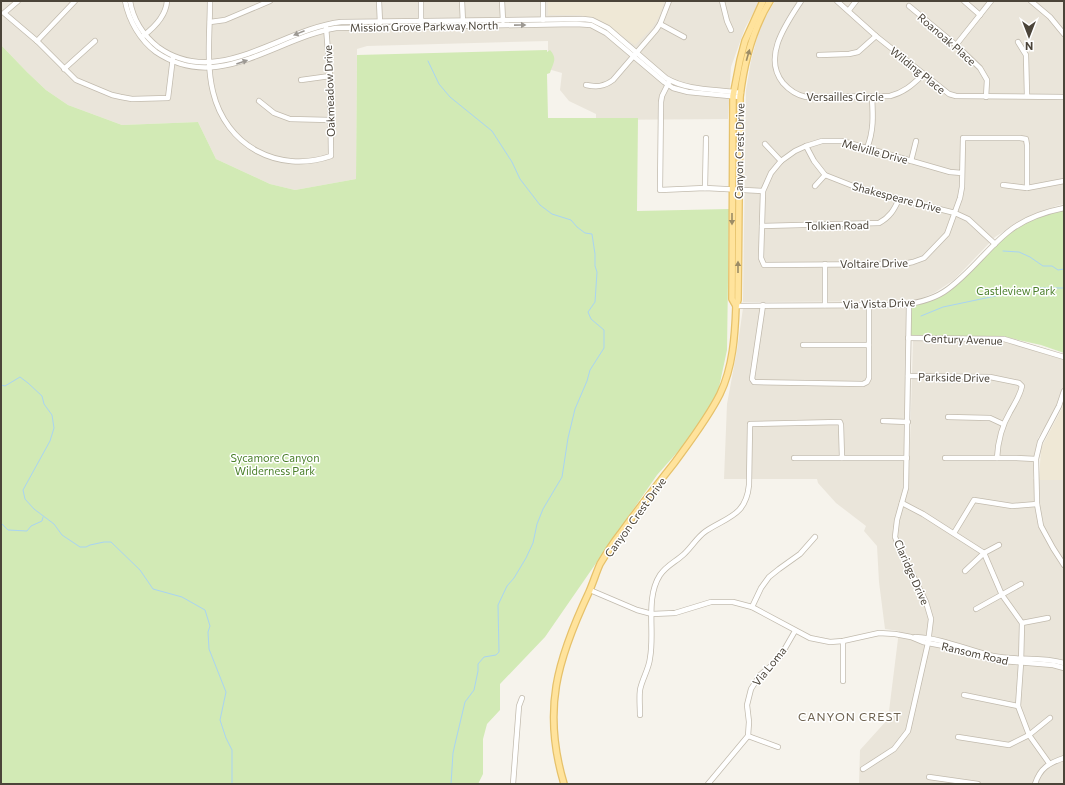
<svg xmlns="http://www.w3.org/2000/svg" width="1065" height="785" viewBox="0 0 1065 785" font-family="Commissioner,sans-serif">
<rect width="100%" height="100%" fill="#f6f3ec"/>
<g fill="#eae5da">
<polygon points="1,1 760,1 745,28 731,67 728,119 596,120 596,114 569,101 560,90 562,73 548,69 548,41 367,46 357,49 356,179 295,190 270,184 216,159 198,122 122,125 68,105 46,90 27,72 1,45"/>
<polygon points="775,1 1063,1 1064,2 1064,204 1056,206 1025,218 995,237 954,280 934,293 915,301 743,302 746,90 751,61 760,26"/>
<polygon points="904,307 907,309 907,339 904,479 909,477 913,341 1003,341 1064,360 1064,387 1057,407 1038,438 1034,455 1033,479 1039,480 1064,480 1064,784 859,784 860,750 888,719 899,631 885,629 879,582 877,546 864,531 866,526 836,503 818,483 817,479 724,479 727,404 737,350 743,308"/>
</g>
<g fill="#efe8d6">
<polygon points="548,1 664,1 660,15 652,28 635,45 599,20 579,15 548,15"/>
<polygon points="1064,401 1064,480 1039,480 1041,448 1061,410"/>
</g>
<g fill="#d2eab5">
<path d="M1 45 27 72 46 90 68 105 122 125 198 122 216 159 270 184 295 190 356 179 357 55 547 50V52L550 50C558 59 553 63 550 73L547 74 548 118H638L637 211 729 209 727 350 718 392 701 421 681 448 657 475 545 637 500 684V710L487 724 483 739V774L478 784H1Z"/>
<polygon points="1064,209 1064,353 1041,345 1001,336 987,339 907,339 907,304 942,293 991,248 1027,220"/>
</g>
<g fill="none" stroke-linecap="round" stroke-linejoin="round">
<g stroke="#a9d4f2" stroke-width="1">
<polyline points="428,61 439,84 450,97 492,131 512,162 520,179 540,205 552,214 571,220 577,227 585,233 592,234 595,254 595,266 597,272 595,302 588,312 591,319 604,330 604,348 590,370 587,381 575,409 568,438 562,477 543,509 537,524 533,543 526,558 514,578 507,586 498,605 499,652 496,655 484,657 478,664 478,671 474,690 465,702 455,744 453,753 451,784"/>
<polyline points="1003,251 1019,252 1030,257 1043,266 1052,266 1058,270 1064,269"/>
<polyline points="921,316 943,307 1005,294 1018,293 1024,290 1034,288 1064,288"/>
<polyline points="1,385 5,386 20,377 28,383 42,396 44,404 52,415 54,428 50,441 23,490 25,499 34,509 54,524 62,535 80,547 86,547 90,545 104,542 111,542 140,570 153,589 182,597 205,610 210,626 208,632 209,649 226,692 220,720 226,738 232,750 232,784"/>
<polyline points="1,523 8,530 27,531 31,526 42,521 43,517"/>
</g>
<defs>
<g id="minor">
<polyline points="18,1 4,13 37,41 76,80 112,95 121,97 132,99 168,98 173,57"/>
<path d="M125 1C129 21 140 40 156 52 218 94 276 38 336 28L576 24 591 25 606 33 664 82 673 88 688 92 740 97"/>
<path d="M130 1C133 19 143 35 158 47 217 90 281 29 341 22L583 19 592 20 608 28 666 78C688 91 716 89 741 93"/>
<path d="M210 1C210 30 206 64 213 92 226 146 278 174 331 156L330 76 326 27"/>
<polyline points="379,1 380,23"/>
<polyline points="421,1 421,22"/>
<polyline points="462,1 463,23"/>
<polyline points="502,1 503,21"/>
<polyline points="543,1 543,20"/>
<polyline points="722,1 727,21 731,30"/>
<path d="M801 1C786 24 762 57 783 83 790 91 796 95 806 97L890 96C905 92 912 85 924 74"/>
<polyline points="837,1 876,36 949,94 956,96 1064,97"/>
<polyline points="964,1 980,15"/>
<polyline points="1031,1 1050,17 1064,34"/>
<polyline points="909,6 956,45 980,68 987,80 986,97"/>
<polyline points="849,10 856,1"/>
<polyline points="210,22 225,20 270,1"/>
<polyline points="660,24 684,37"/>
<path d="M143 36C155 27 166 16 167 1"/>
<polyline points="37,41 75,1"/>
<polyline points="1018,42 1026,55 1027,96"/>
<polyline points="956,45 991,1"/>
<polyline points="819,55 849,54 858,52 876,36"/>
<polyline points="64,69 95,41"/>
<polyline points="301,80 330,76"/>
<polyline points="669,82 662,96 661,102 660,190 705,188 763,191"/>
<path d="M586 85C596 87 604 87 613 80L656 30 660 24 669 1"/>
<polyline points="259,101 274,113 290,119 330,120"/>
<polyline points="765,144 781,161"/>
<polyline points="806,146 814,161 825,175 853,186 899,199 955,213 968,219 995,244"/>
<path d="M867 148C874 131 873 115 872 97"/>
<polyline points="911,161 916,141"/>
<polyline points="962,173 950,172 842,141 822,141 806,146 795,151 781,161 771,173 763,191 761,258 764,265 903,264 913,262 924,258 947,234 960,198 962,187 963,138 1020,138 1026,139 1027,145 1027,188"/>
<polyline points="1003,185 1027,188 1064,181"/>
<polyline points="815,186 825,175"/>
<polyline points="705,188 706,138"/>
<path d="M762 226 879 223C890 217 894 210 899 199"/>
<polyline points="825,264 825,305"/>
<polyline points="763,305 752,379 754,382 863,384 867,382 869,378 869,305"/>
<path d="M736 306 902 305C918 303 935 299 948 289 970 273 987 249 1008 232 1024 219 1044 212 1064 208"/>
<polyline points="908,338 1004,339 1064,357"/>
<polyline points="803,345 869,345"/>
<path d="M908 376 990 377 1019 383 1022 386C1020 396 1015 403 1010 412 1001 427 998 441 997 458"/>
<polyline points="1064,391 1059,406 1040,442 1036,459 1037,504 1041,526 1053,548 1064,565"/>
<polyline points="948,417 990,418 1003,424"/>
<polyline points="883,421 908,422"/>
<polyline points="794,458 907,458"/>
<polyline points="945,458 1016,458 1036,459"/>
<polyline points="902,503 923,514 984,553 1002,595 1022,623 1021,663 1018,706 1029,735 1049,763"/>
<polyline points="954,533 974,500 1012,506 1037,504"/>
<polyline points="965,571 984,553 999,545"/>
<polyline points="590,590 637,610 652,614 675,613 711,602 733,602 752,607 810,638 830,642 843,641 879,633 895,634 911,637 923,642 949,647 992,660 1053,665 1064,668"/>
<polyline points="752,607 761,588 769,577 779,569 800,554 815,537"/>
<polyline points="976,609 1021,584"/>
<polyline points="1022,623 1048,618"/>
<path d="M915 637C942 638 967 650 993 656 1017 661 1041 656 1064 663"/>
<polyline points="843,681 843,641"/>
<polyline points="964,695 1018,706"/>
<path d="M640 715C640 707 639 698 640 690 642 679 649 669 650 658 655 632 645 598 660 575 666 566 675 562 683 555 691 548 697 537 706 531 727 517 746 516 749 485L750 424 840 422 841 425 842 458"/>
<polyline points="748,736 778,747"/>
<polyline points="958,737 1009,745 1029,735 1050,718"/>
<polyline points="863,769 894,749 908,731 928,643 931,619 926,602 900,549 895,537 897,520 906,488 909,304"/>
<polyline points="929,777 978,784"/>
<polyline points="513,784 519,706 522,698"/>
<polyline points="708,784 748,736 749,722 747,705 751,689 760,675 771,666 780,657 795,631"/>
<path d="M1035 784C1040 768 1049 763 1064 758"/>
</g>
<g id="major">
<polyline points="736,306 732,299 733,96 740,60 745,41 763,1"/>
<path d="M564 784C542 710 557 660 589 592 593 583 596 573 600 564 606 554 613 543 620 534 638 509 656 486 675 462 691 440 708 418 720 394 733 367 735 335 736 306L738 300 740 97C744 63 752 30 770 1"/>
</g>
</defs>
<use href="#minor" stroke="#c2bbae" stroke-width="6"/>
<use href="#major" stroke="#e6c16a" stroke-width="8"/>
<use href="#minor" stroke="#fff" stroke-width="4.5"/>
<use href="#major" stroke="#ffe39c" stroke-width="5.5"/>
</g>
<defs><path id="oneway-solid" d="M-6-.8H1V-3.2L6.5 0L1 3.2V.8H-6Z"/></defs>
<g fill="#9c9892">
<use href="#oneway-solid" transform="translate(520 25) rotate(-1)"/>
<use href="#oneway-solid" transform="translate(299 33) rotate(158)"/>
<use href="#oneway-solid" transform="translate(242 62) rotate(-19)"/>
</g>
<g fill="#9c8c66">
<use href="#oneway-solid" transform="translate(748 55) rotate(-74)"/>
<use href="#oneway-solid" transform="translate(732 219) rotate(90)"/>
<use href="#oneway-solid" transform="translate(738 267) rotate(-90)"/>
</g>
<g text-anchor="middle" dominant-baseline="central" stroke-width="3" stroke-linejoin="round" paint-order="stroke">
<g font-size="11" fill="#4b4439" stroke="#fff">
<text transform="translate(424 26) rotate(-1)">Mission Grove Parkway North</text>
<text transform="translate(947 39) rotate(41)">Roanoak Place</text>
<text transform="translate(918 70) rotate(39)">Wilding Place</text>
<text transform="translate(329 91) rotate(-92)">Oakmeadow Drive</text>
<text x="845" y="96">Versailles Circle</text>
<text transform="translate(739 151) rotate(-89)">Canyon Crest Drive</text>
<text transform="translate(875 151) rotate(15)">Melville Drive</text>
<text transform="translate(897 197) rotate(15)">Shakespeare Drive</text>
<text transform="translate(837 225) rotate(-1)">Tolkien Road</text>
<text transform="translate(874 263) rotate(-1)">Voltaire Drive</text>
<text transform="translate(879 303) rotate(-2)">Via Vista Drive</text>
<text transform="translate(963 339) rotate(2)">Century Avenue</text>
<text transform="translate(954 377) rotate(1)">Parkside Drive</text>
<text transform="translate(635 517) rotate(-54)">Canyon Crest Drive</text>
<text transform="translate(912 572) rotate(66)">Claridge Drive</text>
<text transform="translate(975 653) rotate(13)">Ransom Road</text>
<text transform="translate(769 666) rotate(-51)">Via Loma</text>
</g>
<g font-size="11" fill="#4a7f2a" stroke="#fff">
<text x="1016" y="290">Castleview Park</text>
<text x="275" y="457">Sycamore Canyon<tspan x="275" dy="13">Wilderness Park</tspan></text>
</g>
<g font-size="12" letter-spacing="1" fill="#6e6250" stroke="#fff">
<text x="850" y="716">CANYON CREST</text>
</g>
</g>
<rect width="1065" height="785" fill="none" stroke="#4b4439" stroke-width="4"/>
<g transform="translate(1029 36) rotate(180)" stroke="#ffffff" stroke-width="3" paint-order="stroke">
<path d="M0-3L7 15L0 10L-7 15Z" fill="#4b4439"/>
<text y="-6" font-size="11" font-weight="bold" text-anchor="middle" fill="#4b4439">N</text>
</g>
</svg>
